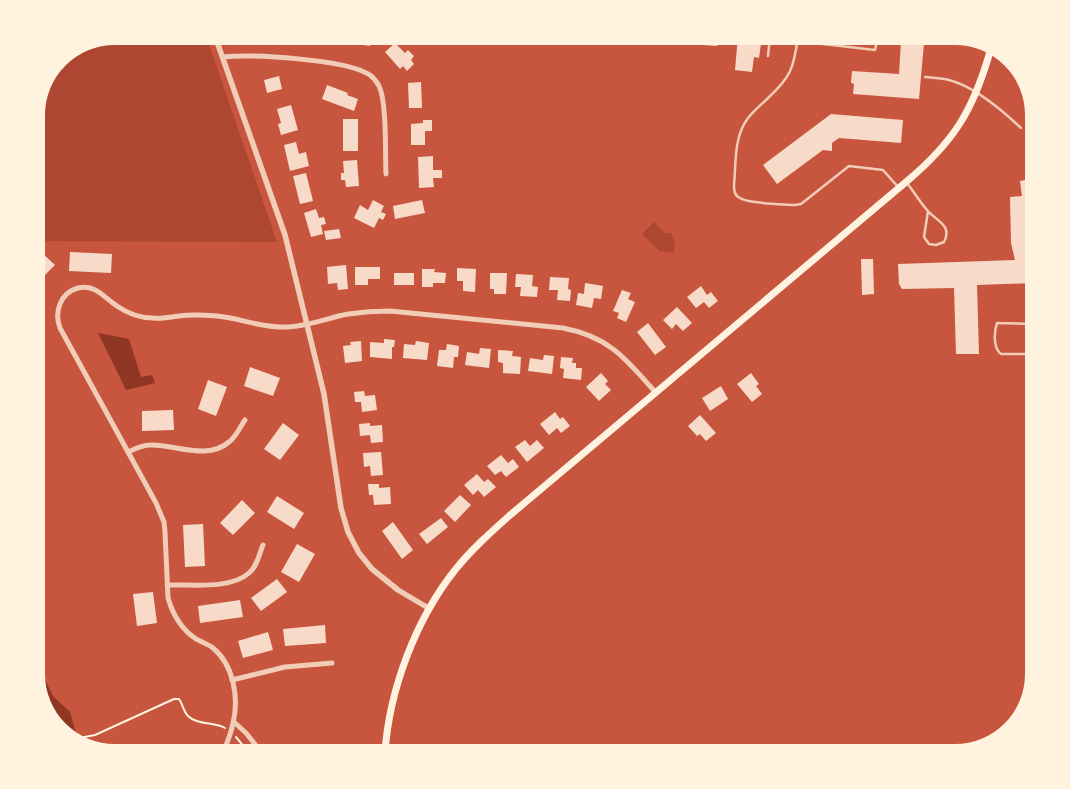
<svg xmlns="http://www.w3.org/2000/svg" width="1070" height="789" viewBox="0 0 1070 789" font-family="Rubik,sans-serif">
<rect width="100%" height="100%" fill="#c8553d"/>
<g fill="#ae4732">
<polygon points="115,36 206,36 277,242 36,241 36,109 63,56"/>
<polygon points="654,222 665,233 671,233 675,241 674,253 659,251 642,234"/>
</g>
<g fill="#8f3625">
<polygon points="98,333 129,339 141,377 152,375 155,383 126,390"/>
<polygon points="36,629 40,642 37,657 41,671 53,696 70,712 78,740 67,737 47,713 36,679"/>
</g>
<g fill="#f7dbc8">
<polygon points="310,36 326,36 326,40"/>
<polygon points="348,36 372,36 370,46 348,43"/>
<polygon points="704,36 727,36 726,39 718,38 717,46 703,45"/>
<polygon points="738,36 755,36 755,43 761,44 759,58 754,57 752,72 735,70"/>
<polygon points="901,41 924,43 919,99 853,94 854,84 851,83 852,71 899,74"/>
<polygon points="395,43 405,53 408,50 414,56 411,60 414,64 407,71 403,66 400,69 385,52"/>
<polygon points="279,76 282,89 267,93 264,80"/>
<polygon points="421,82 422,108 409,108 408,83"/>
<polygon points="327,85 348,93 347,95 358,99 354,111 322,99"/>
<polygon points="291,105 298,130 281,135 278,124 281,123 277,109"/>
<polygon points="831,114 903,120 901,143 839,138 832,143 832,151 823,150 777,184 763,165"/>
<rect x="343" y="119" width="15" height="32"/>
<polygon points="423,120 432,120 432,131 425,131 425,145 411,145 411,124 423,123"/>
<polygon points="296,142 299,154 306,152 309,166 290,171 284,145"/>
<polygon points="433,156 433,170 442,170 442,178 433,178 434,187 419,188 418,157"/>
<polygon points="357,160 359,186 346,187 345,180 341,180 341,173 344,173 343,161"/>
<polygon points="1034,167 1034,283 977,285 979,354 956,354 954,288 902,289 899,284 898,264 1015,260 1011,243 1010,197 1022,196 1020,181 1030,179 1030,168"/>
<polygon points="306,173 313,201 300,204 293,176"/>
<polygon points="373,200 384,206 381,212 386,214 383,220 379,218 374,228 354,218 360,205 368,210"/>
<polygon points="422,200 425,213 395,219 393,206"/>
<polygon points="316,209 319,218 324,217 326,224 321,225 323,234 311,237 304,213"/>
<polygon points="339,229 341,238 326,240 324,231"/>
<polygon points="40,251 55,265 36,284 36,256"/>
<polygon points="70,252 112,254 111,273 69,271"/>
<polygon points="861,259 873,259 874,294 862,295"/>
<polygon points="346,265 348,289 338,290 337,283 328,284 327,267"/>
<polygon points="355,267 380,267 380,279 368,279 368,285 355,285"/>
<polygon points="457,268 476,269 475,292 463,291 463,281 457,281"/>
<polygon points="422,269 435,269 434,272 446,273 445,283 433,283 433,287 422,287"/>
<rect x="394" y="273" width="20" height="12"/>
<polygon points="490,273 507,273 506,294 494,294 494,289 490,289"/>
<polygon points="516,274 533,275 532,286 538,287 537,297 520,296 521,287 515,287"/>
<polygon points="550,277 569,278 568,289 571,290 570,301 557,300 558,290 549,290"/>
<polygon points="585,283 603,286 601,299 594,298 592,308 576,305 578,293 584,294"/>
<polygon points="701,286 707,295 711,292 718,301 709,308 704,302 696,308 687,297"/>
<polygon points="622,290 631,293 628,299 635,302 626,322 617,318 619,313 613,311"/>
<polygon points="677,307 692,323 683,331 676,324 672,329 663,320"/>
<polygon points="648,323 666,347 655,355 637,332"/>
<polygon points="384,339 395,340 394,347 392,347 392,359 370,357 370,342 384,343"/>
<polygon points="361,341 362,361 345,363 343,346 351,345 350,342"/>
<polygon points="416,341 429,343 427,360 403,358 404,344 415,345"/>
<polygon points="447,344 459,346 458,357 454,357 453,368 437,366 439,350 446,350"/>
<polygon points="480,348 491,349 489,368 465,365 467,352 479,354"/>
<polygon points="498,350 513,351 512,356 521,357 520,374 503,373 503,363 498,362"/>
<polygon points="544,355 554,356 552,374 528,371 530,358 543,360"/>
<polygon points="561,357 573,358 572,363 576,363 576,368 582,368 581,380 563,378 564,369 560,368"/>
<polygon points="250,367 280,378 273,396 244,386"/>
<polygon points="601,373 608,381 605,384 611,390 599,401 586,387"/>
<polygon points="751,373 759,384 756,386 762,394 752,402 737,384"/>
<polygon points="208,380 227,387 216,416 198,409"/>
<polygon points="721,386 728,399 710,411 702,398"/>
<polygon points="364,391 365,396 375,395 377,410 362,412 361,402 355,402 354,392"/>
<polygon points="173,410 174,430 142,431 142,411"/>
<polygon points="555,412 560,419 563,417 570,426 561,433 557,428 549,435 540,424"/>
<polygon points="700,415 716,433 706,441 700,434 697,436 688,426"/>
<polygon points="283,423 299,435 280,460 264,449"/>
<polygon points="370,423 370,426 382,425 383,442 371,443 370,435 360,436 359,424"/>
<polygon points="525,440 530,446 537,440 544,448 527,462 515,447"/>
<polygon points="381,452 383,475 371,476 370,466 364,467 363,453"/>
<polygon points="501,455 508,463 513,459 519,467 506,477 501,471 495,475 487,466"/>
<polygon points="477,474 484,482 488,479 496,487 484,497 478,490 473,495 464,485"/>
<polygon points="368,484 379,484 379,488 390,487 391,504 374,505 373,495 369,495"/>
<polygon points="460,495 471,505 455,522 444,511"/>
<polygon points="277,496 304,513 294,529 267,512"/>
<polygon points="242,500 255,513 233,535 220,523"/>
<polygon points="441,518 448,527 427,544 419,534"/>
<polygon points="393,522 413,550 402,559 382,531"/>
<polygon points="203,524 205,566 185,567 183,525"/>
<polygon points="297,544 315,554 299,582 281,572"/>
<polygon points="277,579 287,592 261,611 251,598"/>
<polygon points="153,592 157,623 137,626 133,594"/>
<polygon points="240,600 243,617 200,623 198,606"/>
<polygon points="325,625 326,643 285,646 283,629"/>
<polygon points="268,632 273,650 243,658 238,641"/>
</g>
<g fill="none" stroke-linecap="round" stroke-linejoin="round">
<g stroke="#fff3e0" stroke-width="2">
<polyline points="236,737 249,753"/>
<path d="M74 739 95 735 174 699H179C183 704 183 711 188 716 197 725 215 722 225 728"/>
</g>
<g stroke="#f1ccb7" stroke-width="2.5">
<path d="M798 36C794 68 791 77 767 99 760 106 751 113 746 121 734 139 736 164 734 185 734 190 734 195 740 198 748 204 783 204 795 205L801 204 849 166 883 170 899 188"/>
<polyline points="797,41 875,50 878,36"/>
<polyline points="768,56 770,36"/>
<path d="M925 77C933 78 941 78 949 80 973 86 1003 111 1021 128"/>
<path d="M907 183C914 192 920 202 927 210 936 221 953 225 944 242L936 245 929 244 924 237 928 211"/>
<path d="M1034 324 997 323C994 332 993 348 1001 354H1034"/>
</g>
<g stroke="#f1ccb7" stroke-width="5">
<path d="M223 57C252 54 346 59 370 75 374 78 377 82 379 86 387 102 385 154 386 174"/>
<path d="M128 452C135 449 142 445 150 445 175 444 207 461 229 442 236 437 240 427 245 420"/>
<path d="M167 585C190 584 230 590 249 573 257 567 259 554 263 545"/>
<polyline points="232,680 285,667 332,663"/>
<polyline points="234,722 246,733 262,753"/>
<path d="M223 753C227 743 231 734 233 723 239 699 234 665 213 648 208 644 202 642 196 639 181 629 173 615 168 598L165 532 164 522 156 503 60 328C54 312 60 293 78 288 96 284 104 298 117 306 127 313 140 318 153 318 161 319 170 317 179 316 192 314 205 315 217 316 240 318 261 328 285 327 306 327 327 318 348 314 362 312 376 311 390 311L563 328C610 337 626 359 656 393"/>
</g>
<polyline stroke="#f1ccb7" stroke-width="5.5" points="215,36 285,235 324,394 341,508 348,532 359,553 372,569 398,590 430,609"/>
<path stroke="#fff3e0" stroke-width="7" d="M385 753C389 690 416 619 455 570 471 550 490 533 509 516L906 182C955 141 974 109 991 48"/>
</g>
<path d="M0 0H1070V789H0ZM115 45H955A70 70 0 0 1 1025 115V674A70 70 0 0 1 955 744H115A70 70 0 0 1 45 674V115A70 70 0 0 1 115 45Z" fill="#fff3e0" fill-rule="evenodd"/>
</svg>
